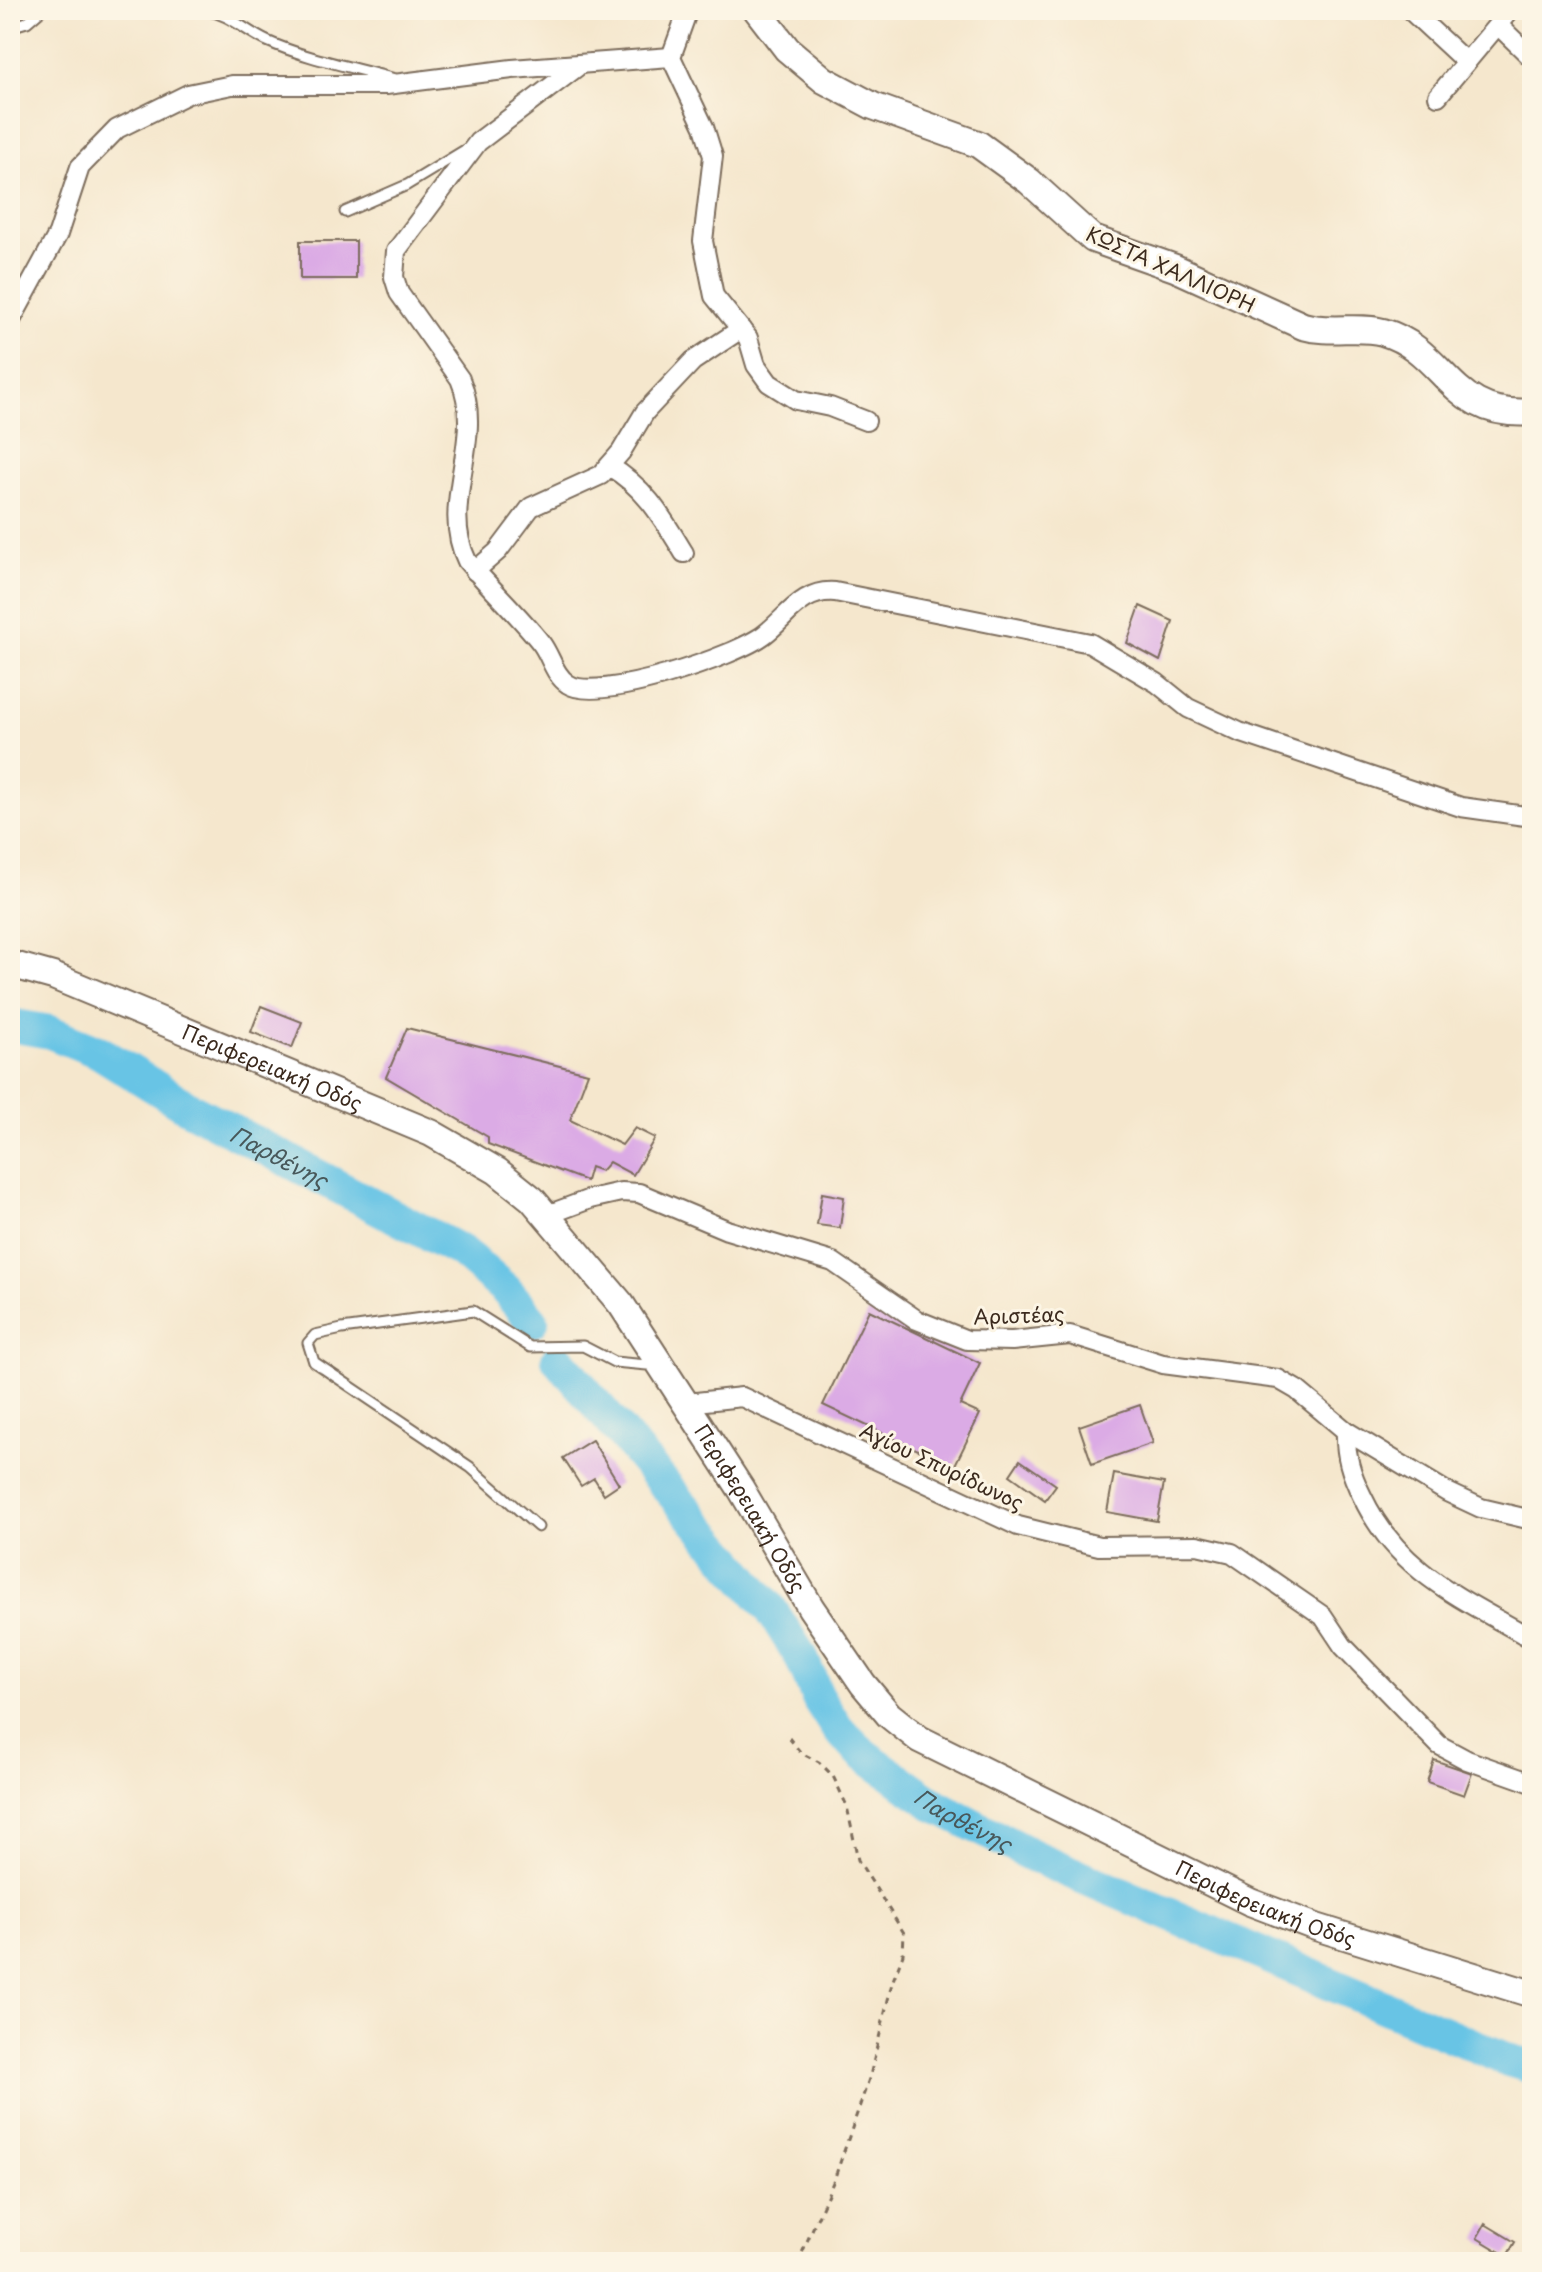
<svg xmlns="http://www.w3.org/2000/svg" width="1542" height="2272" viewBox="0 0 1542 2272" font-family="'Playpen Sans',sans-serif">
<rect width="100%" height="100%" fill="#fcf5e5"/>
<filter id="ink" filterUnits="userSpaceOnUse"><feTurbulence type="fractalNoise" baseFrequency=".0125" numOctaves="2"/><feDisplacementMap in="SourceGraphic" scale="16" xChannelSelector="R" yChannelSelector="G"/><feConvolveMatrix kernelMatrix="1 2 1 2 8 2 1 2 1" color-interpolation-filters="sRGB"/></filter>
<filter id="wash" filterUnits="userSpaceOnUse"><feTurbulence type="fractalNoise" baseFrequency=".006" numOctaves="4" result="noise"/><feDisplacementMap in="SourceGraphic" scale="32" xChannelSelector="R" yChannelSelector="G"/><feGaussianBlur stdDeviation="1.8" result="paint"/><feColorMatrix in="noise" values="0 0 0 0 0 0 0 0 0 0 0 0 0 0 0 0 0 1.4 0 .05"/><feComposite in="paint" operator="in"/></filter>
<g filter="url(#wash)">
<rect width="100%" height="100%" fill="#f5e7cd"/>
<g fill="none" stroke-linecap="round" stroke-linejoin="round">
<g stroke="#67c4e5" stroke-width="34">
<path id="s1" d="M10 1025 50 1032 99 1052 189 1108 462 1252 506 1290 532 1321"/>
<path id="s2" d="M558 1359 770 1608 801 1657 819 1700 837 1728 864 1755 937 1806 1033 1856 1508 2060 1532 2067"/>
</g>
</g>
<g id="blocks">
<g fill="#dbabe5">
<rect x="300" y="241" width="56" height="38"/>
<polygon points="1140,606 1173,621 1160,661 1127,643"/>
<polygon points="261,1006 302,1022 292,1048 251,1032"/>
<polygon points="407,1028 588,1073 570,1120 622,1145 635,1128 655,1138 633,1175 609,1162 601,1171 590,1167 586,1181 488,1144 488,1137 386,1077"/>
<polygon points="822,1193 844,1197 840,1228 817,1225"/>
<polygon points="869,1310 980,1363 960,1405 980,1414 954,1467 823,1405"/>
<polygon points="1140,1405 1153,1443 1092,1464 1079,1426"/>
<polygon points="592,1440 619,1484 604,1494 594,1478 581,1486 563,1458"/>
<polygon points="1020,1460 1056,1485 1045,1500 1010,1475"/>
<polygon points="1114,1474 1164,1483 1157,1521 1107,1512"/>
<polygon points="1434,1760 1472,1773 1464,1795 1427,1782"/>
<polygon points="1485,2224 1515,2242 1507,2256 1477,2238"/>
</g>
</g>
</g>
<g filter="url(#ink)">
<use href="#blocks" fill-opacity="0" stroke="#7c6c5b" stroke-width="2"/>
<g fill="none" stroke-linecap="round" stroke-linejoin="round">
<defs>
<g id="lane">
<path d="M205 10C230 14 245 31 267 41 307 59 352 67 395 79"/>
<polyline points="10,27 27,22 41,10"/>
<polyline points="345,212 407,185 468,148"/>
<polyline points="538,1527 470,1467 314,1362 308,1343 315,1335 342,1329 473,1311 530,1347 583,1346 614,1362 658,1366"/>
</g>
<g id="street">
<polyline points="688,10 671,57 704,127 713,156 703,241 714,296 748,338 756,365 769,383 796,400 830,407 866,421"/>
<polyline points="1410,10 1466,62"/>
<polyline points="1498,25 1532,58"/>
<path d="M577 67 478 142 396 251 394 277 399 293 460 379C486 439 438 503 467 561 491 589 519 615 541 643 551 656 554 675 568 684 597 704 737 656 765 634 788 616 803 589 835 592L1090 643 1157 683 1188 708 1239 732 1461 807 1532 817"/>
<polyline points="1438,96 1510,10"/>
<polyline points="10,322 58,234 80,167 117,129 188,94 232,85 386,85 512,69 671,57"/>
<path d="M609 466C646 488 662 517 684 553"/>
<polyline points="475,571 498,551 531,507 601,475 621,452 645,412 693,361 741,329"/>
<polyline points="547,1215 590,1199 621,1192 639,1193 727,1230 833,1262 917,1320 967,1340 1012,1341 1070,1335 1163,1364 1278,1379 1297,1390 1346,1431 1447,1492 1481,1508 1532,1520"/>
<polyline points="687,1403 742,1397 1018,1526 1099,1546 1197,1545 1232,1553 1323,1616 1343,1646 1439,1745 1467,1760 1532,1783"/>
<path d="M1346 1431C1345 1455 1351 1474 1362 1496 1398 1573 1462 1598 1532 1639"/>
</g>
<g id="secondary">
<path d="M757 10 787 49 824 80 873 106 978 144 1029 181 1093 239 1175 268 1303 326C1330 334 1357 325 1383 332 1447 351 1449 419 1532 412"/>
<path id="s3" d="M10 964 53 976 431 1133 497 1171 532 1199 621 1304 741 1489 811 1608 863 1684 889 1715 919 1739 1250 1902 1316 1927 1532 1994"/>
</g>
</defs>
<use href="#lane" stroke="#7c6c5b" stroke-width="13"/>
<use href="#street" stroke="#7c6c5b" stroke-width="22"/>
<use href="#secondary" stroke="#7c6c5b" stroke-width="30"/>
<polyline stroke="#7c6c5b" stroke-width="3" stroke-dasharray="6 6" stroke-linecap="butt" points="789,1738 801,1753 819,1762 833,1776 847,1806 858,1860 904,1933 903,1954 892,1983 870,2076 834,2180 798,2262"/>
<use href="#lane" stroke="#fff" stroke-width="9"/>
<use href="#street" stroke="#fff" stroke-width="18"/>
<use href="#secondary" stroke="#fff" stroke-width="26"/>
</g>
</g>
<g text-anchor="middle" dominant-baseline="central" stroke-width="6" stroke-linejoin="round" paint-order="stroke">
<g font-size="20" fill="#3b2a1e" stroke="#fcf5e5">
<text transform="translate(1171 269) rotate(24)">ΚΩΣΤΑ ΧΑΛΛΙΟΡΗ</text>
<text stroke="none"><textPath href="#s3" startOffset="282">Περιφερειακή Οδός</textPath></text>
<text transform="translate(1019 1315) rotate(-2)">Αριστέας</text>
<text transform="translate(942 1466) rotate(25)">Αγίου Σπυρίδωνος</text>
<text stroke="none"><textPath href="#s3" startOffset="954">Περιφερειακή Οδός</textPath></text>
<text stroke="none"><textPath href="#s3" startOffset="1626">Περιφερειακή Οδός</textPath></text>
</g>
<g font-size="22" font-style="italic" fill="#48585a" stroke="#fcf5e5">
<text stroke="none"><textPath href="#s1" startOffset="302">Παρθένης</textPath></text>
<text stroke="none"><textPath href="#s2" startOffset="622">Παρθένης</textPath></text>
</g>
</g>
<rect width="1542" height="2272" fill="none" stroke="#fcf5e5" stroke-width="40"/>
</svg>
